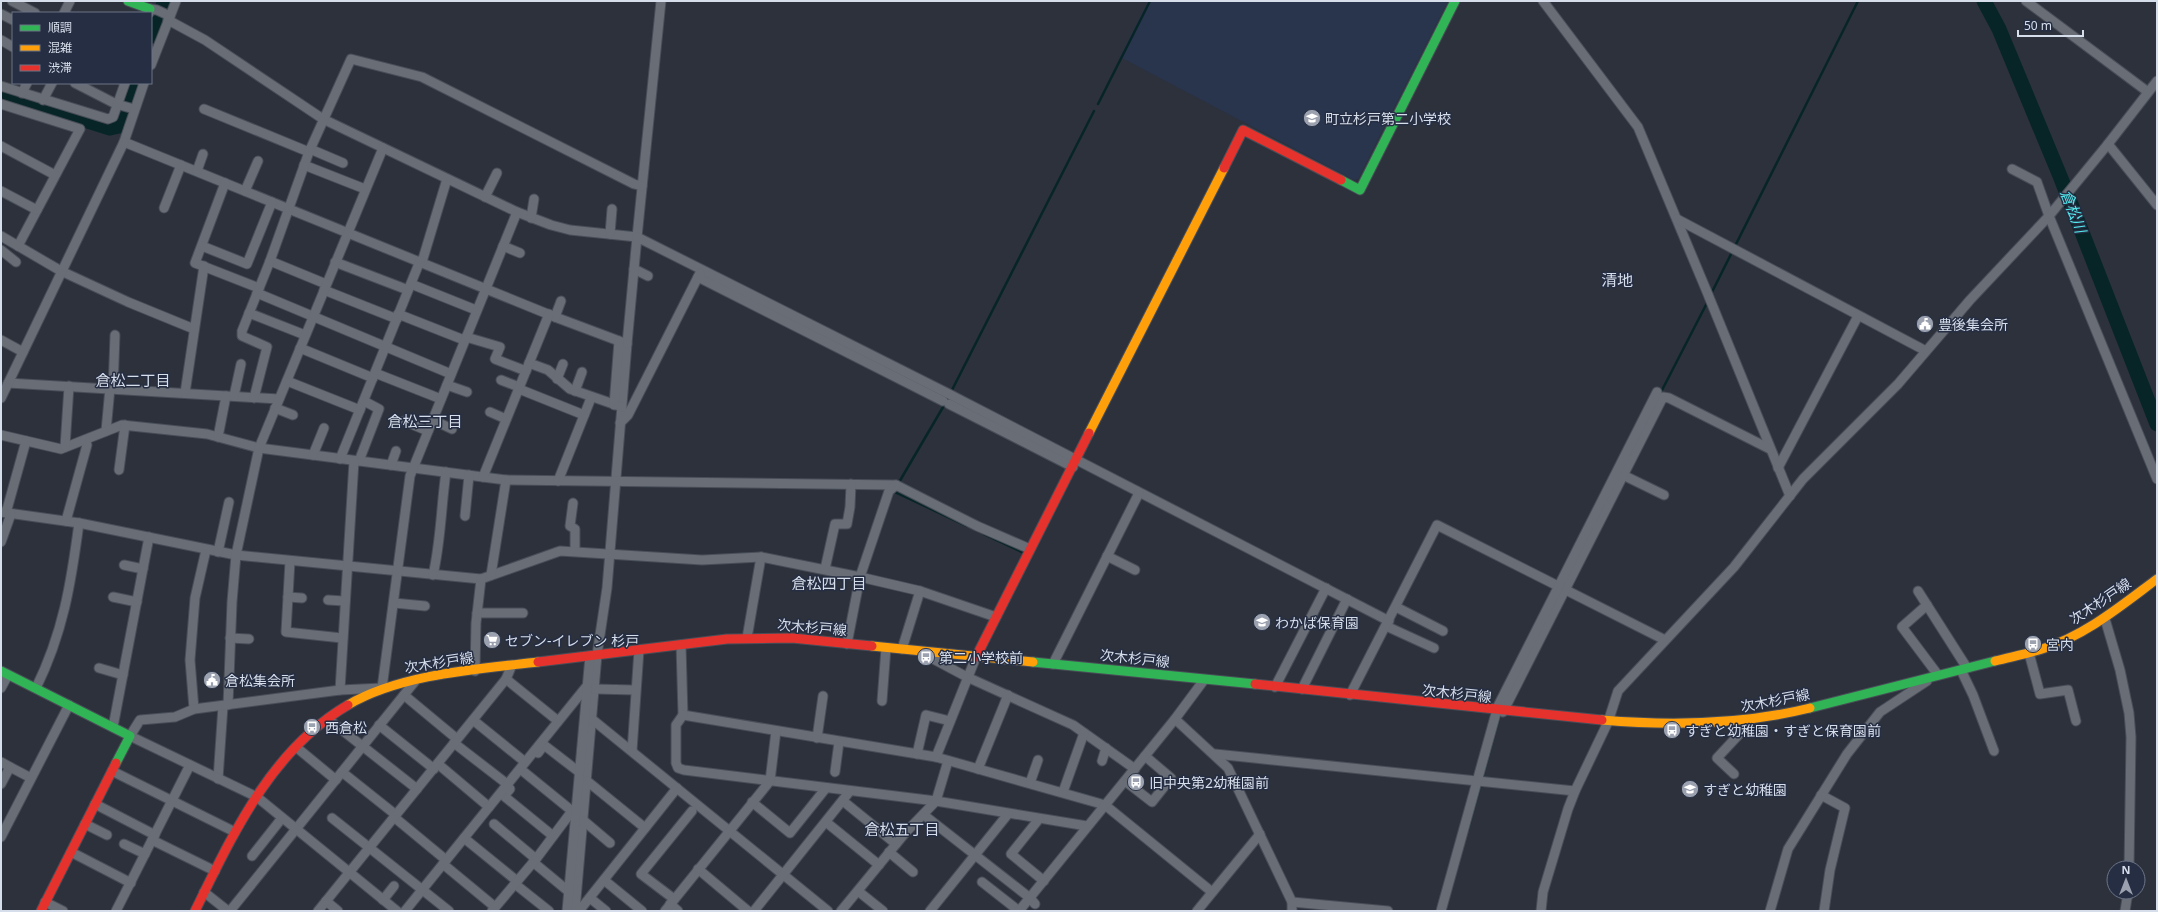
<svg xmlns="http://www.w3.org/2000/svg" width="2158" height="912" viewBox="0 0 2158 912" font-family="'Noto Sans','Noto Sans JP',sans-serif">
<rect width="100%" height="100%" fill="#2c313c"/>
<polygon fill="#29344d" points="1148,1 1448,1 1358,179 1354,180 1120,57"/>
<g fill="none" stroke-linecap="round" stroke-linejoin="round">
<g stroke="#072527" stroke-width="2.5">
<polyline points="1098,104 1150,1"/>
<polyline points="1711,294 1858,1"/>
<polyline points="951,392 1094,111"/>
<polyline points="1660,394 1708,301"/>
<polyline points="898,484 946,402"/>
<polyline points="893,491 967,526"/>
<polyline points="984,534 1022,552"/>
<polyline points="1468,830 1500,715"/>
</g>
<g stroke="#072527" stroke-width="15">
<polyline points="1984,1 1999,29 2060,176 2157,424"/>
<polyline points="151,36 165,1"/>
<polyline points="1,94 110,128 119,126 135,83"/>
</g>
<defs>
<g id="street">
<polyline points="12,1 35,13"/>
<polyline points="1543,1 1638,127 1707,292 1790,496"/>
<polyline points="2026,1 2148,92"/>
<polyline points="64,13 70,1"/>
<polyline points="149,13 150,9 157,10 170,16"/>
<polyline points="1,14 13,20"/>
<polyline points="168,20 205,40 323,119 517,212 551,225 570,230 637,237 661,1"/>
<polyline points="1,40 13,47"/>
<polyline points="151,65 176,1"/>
<polyline points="75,83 116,104 134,109"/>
<polyline points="144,83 124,142 555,317 627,344 607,588 597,655 575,911"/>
<polyline points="1,86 108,119 113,117 125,83"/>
<polyline points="22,93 27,83"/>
<polyline points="43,100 52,83"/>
<polyline points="1,104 80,129 18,246"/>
<polyline points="204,109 309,152"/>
<polyline points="2108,144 2157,81"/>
<polyline points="1,146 55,175"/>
<polyline points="310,149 343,163"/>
<polyline points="304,165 365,189"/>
<polyline points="2012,169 2037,182 2049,216 2157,479"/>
<polyline points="197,171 203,154"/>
<polyline points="225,183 195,263 259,288"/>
<polyline points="1,191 37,210"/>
<polyline points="245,191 258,161"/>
<polyline points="485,197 497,173"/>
<polyline points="164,208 181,165"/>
<polyline points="531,218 534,199"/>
<polyline points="1677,219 1926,351"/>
<polyline points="610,234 612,209"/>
<polyline points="1,236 61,271 128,302 194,329"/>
<polyline points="202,246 247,264 272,202"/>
<polyline points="503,246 520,253"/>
<polyline points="1,250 16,262"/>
<polyline points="270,261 326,284"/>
<polyline points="335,262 408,290"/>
<polyline points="422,262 447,179"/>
<polyline points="634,269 648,276"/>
<polyline points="698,277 943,401"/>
<polyline points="411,284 476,310"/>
<polyline points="324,290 397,319"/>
<polyline points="257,293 451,374"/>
<polyline points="249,313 305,335"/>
<polyline points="398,314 464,340"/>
<polyline points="555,317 561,301"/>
<polyline points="466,337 500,347 495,359 526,371"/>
<polyline points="1,340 23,352"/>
<polyline points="627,344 637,237 947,393 1389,621"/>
<polyline points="300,348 373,378"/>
<polyline points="529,363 548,370 570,389 622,407"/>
<polyline points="375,373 441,399"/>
<polyline points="557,379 563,364"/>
<polyline points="501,380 519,387"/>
<polyline points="287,381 360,410"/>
<polyline points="8,383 279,399"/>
<polyline points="447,385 467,392"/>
<polyline points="113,389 115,335"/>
<polyline points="519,389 584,415"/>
<polyline points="575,391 582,372"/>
<polyline points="185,393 204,266"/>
<polyline points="234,396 241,364"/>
<polyline points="1,398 124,142"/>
<polyline points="254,398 267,347 242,336 242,331 270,261 309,152 351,59 422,77 634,184 642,186"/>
<polyline points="949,404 1073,467"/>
<polyline points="614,405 619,341"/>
<polyline points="275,408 293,415"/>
<polyline points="490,412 506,419"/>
<polyline points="433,420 452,429"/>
<polyline points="404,421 428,431"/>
<polyline points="620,423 628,415 700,273"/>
<polyline points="106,431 110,388"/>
<polyline points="1,435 61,449 122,425 207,434 259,448 506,480 896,485 977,526 1030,549"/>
<polyline points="218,437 226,396"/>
<polyline points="65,447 69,386"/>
<polyline points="313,455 324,428"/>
<polyline points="340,459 420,261"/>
<polyline points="359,461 379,409 364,401"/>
<polyline points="391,465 396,451"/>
<polyline points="1778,468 1858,316"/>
<polyline points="119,470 125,425"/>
<polyline points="1623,475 1664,495"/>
<polyline points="483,477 549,314"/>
<polyline points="558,481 591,398"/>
<polyline points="573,503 570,526 575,529 575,551"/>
<polyline points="1,512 79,523 236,555 481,579 560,551 702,560 761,557 860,577 920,591 996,617"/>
<polyline points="6,513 26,441"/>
<polyline points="465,516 469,475"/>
<polyline points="66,521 87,445 85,440"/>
<polyline points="1,542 11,514"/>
<polyline points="218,552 229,502"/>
<polyline points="1107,556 1135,570"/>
<polyline points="290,561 286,632 342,638"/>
<polyline points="124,565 143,569"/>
<polyline points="825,569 835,524 847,524 850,507 851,484"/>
<path d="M433 575C441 541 441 507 446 472"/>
<polyline points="491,575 506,480"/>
<polyline points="1918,591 1967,668"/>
<polyline points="113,597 137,602"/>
<polyline points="288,597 302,598"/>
<polyline points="328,600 344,601"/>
<polyline points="394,603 425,606"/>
<polyline points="1927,605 1902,627 1938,675"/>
<polyline points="1396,607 1443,631"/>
<polyline points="477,613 523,613"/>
<polyline points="2105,619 2120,670 2129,713 2131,737 2129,868"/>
<polyline points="1386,626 1434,648"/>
<polyline points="230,638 249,639"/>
<polyline points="747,638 761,557"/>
<polyline points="847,644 860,577 889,491 896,485"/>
<polyline points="681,645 683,715 936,757 1105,805 1212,892"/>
<polyline points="902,649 920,591"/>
<polyline points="922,653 967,677 1073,725 1135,769"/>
<polyline points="2029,653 2040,694 2068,690 2076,721"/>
<polyline points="1053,664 1139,493"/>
<polyline points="99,668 123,675"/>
<polyline points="1961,670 1973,695 1994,751"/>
<polyline points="475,671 476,623 481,579"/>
<polyline points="506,679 558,721"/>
<polyline points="1275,687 1326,588"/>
<polyline points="1,688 8,675"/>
<path d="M36 688C63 633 71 584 79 523"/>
<polyline points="595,689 635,690"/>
<polyline points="1302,689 1347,599"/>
<polyline points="340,690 354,461"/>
<polyline points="404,695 457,739"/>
<polyline points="1350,695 1437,525 1665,640"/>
<polyline points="882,701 886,648"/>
<polyline points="228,705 232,602 236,555 259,448 383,148"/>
<polyline points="194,709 190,660 195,598 206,550"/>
<polyline points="1503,712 1663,397 1669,398 1770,449"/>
<polyline points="683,715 676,725 676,763 678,768 684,770 936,801 1087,826"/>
<polyline points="328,719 417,789"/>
<polyline points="1175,719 1228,768 1292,902 1292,911"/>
<polyline points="473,720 525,762"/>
<polyline points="593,720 828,911"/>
<polyline points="379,725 434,769"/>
<polyline points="113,727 149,537"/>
<polyline points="817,738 823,696"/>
<polyline points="454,743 507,784"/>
<polyline points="296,747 336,780"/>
<polyline points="632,751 639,650"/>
<polyline points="538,753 544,745 579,772"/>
<polyline points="917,754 926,715 950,721"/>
<polyline points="1215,754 1575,791"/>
<polyline points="936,757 976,657"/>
<polyline points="1102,761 1106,748"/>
<polyline points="1,762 10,767 1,784"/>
<polyline points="438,764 489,807"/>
<polyline points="10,767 31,778"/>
<polyline points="978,769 1008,695"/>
<polyline points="112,771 235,832"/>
<polyline points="342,772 396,815"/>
<polyline points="524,772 572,811"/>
<polyline points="835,772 839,742"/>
<polyline points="1734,774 1717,758 1745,728 1744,721"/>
<polyline points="218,779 223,706"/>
<polyline points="587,781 645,828"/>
<polyline points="1125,781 1152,802 1171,778 1145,756"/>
<polyline points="1030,783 1038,760"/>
<polyline points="510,789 504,796 553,836"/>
<polyline points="1063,792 1084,733"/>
<polyline points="1821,795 1845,808 1830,870 1824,911"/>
<polyline points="843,801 896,844"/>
<polyline points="752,802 790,833 826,788"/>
<polyline points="95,804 155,835"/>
<polyline points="924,815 1030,898 1035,904"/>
<polyline points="394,817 446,860"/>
<polyline points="332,818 449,911"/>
<polyline points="1039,819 1011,854 1044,881"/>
<polyline points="584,821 610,843"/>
<polyline points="826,822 879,865"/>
<polyline points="85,824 107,835"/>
<polyline points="494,824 536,859"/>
<polyline points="1,837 69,705"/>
<polyline points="464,838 517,881"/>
<polyline points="152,840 215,871"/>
<polyline points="124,844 145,854"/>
<polyline points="71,852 131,883"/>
<polyline points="889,852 913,872"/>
<polyline points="252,856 282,818"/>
<polyline points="533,862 568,891"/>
<polyline points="443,864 495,907"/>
<polyline points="698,869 748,911"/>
<polyline points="604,880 642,911"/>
<polyline points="982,882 1019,911"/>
<polyline points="515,884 549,911"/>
<polyline points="858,891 883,911"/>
<polyline points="204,892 228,911"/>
<polyline points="590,898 606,911"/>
<polyline points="674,899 641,874 692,811"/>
<polyline points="383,900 394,886"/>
<polyline points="326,901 338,911"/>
<polyline points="45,902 63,911"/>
<polyline points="1292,902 1388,911"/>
<polyline points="670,904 678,911"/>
<polyline points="116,911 190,765"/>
<polyline points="230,911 416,680"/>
<polyline points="318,911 506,679 512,665"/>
<polyline points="397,911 257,797 130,736 140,720 175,717 194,709 340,690 382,688 410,476 517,212"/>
<polyline points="405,911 586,687"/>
<polyline points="492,911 536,859 572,811 576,812"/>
<polyline points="567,911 590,656"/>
<polyline points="579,911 677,788"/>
<polyline points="665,911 770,781 776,731"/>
<polyline points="754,911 850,791"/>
<polyline points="841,911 906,832 936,801 948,761"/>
<polyline points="930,911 1008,814"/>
<polyline points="1019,911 1175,719 1204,680"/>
<polyline points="1197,911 1260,834"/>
<polyline points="1441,911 1498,706 1657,392"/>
<polyline points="1541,911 1543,892 1568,809 1575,791 1608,722 1618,691 1734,567 1803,479 1898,384 1970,300 2049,216 2108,144 2157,205"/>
<polyline points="1770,911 1788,849 1847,754 1880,712 1927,681"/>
<polyline points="2125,911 2128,892"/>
</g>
<g id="fast">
<polyline points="128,1 150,9"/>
<polyline points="1341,180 1360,190 1455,1"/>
<polyline points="1033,662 1255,684"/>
<polyline points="1,671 130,736 116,763"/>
<polyline points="1810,708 1995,661"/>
</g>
<g id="slow">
<polyline points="1089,433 1224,168"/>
<polyline points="872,646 1033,662"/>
<path d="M1995 661C2010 657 2027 654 2042 649 2085 636 2122 605 2157 579"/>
<path d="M348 705C400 674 479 669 538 662"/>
<path d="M1602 720C1672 726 1741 725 1810 708"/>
</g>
<g id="jam">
<polyline points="1224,168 1243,130 1341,180"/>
<polyline points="976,657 1089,433"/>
<polyline points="538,662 727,639 792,638 872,646"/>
<polyline points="1255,684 1602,720"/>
<polyline points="41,911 116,763"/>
<path d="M195 911C233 834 271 750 348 705"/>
</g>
</defs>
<use href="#street" stroke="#484d57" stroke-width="11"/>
<use href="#fast" stroke="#484d57" stroke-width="11"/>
<use href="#slow" stroke="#484d57" stroke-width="11"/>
<use href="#jam" stroke="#484d57" stroke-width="11"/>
<use href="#street" stroke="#686d76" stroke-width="9"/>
<use href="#fast" stroke="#30b455" stroke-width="9"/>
<use href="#slow" stroke="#ff9f0a" stroke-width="9"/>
<use href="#jam" stroke="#e5322d" stroke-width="9"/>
</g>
<defs>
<symbol id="school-disc" viewBox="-11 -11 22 22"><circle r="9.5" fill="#9ba1ae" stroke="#252e43"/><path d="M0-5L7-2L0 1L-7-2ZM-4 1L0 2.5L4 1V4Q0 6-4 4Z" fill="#fff"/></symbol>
<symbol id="civic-disc" viewBox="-11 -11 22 22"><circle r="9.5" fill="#9ba1ae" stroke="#252e43"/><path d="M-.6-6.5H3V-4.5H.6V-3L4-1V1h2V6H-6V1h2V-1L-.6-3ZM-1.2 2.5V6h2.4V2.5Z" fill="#fff"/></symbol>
<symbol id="supermarket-disc" viewBox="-11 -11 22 22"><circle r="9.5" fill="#9ba1ae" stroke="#252e43"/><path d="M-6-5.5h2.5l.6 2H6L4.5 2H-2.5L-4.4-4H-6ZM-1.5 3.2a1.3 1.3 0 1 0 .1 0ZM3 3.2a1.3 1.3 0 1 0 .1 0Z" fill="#fff"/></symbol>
<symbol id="bus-disc" viewBox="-11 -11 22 22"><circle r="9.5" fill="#9ba1ae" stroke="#252e43"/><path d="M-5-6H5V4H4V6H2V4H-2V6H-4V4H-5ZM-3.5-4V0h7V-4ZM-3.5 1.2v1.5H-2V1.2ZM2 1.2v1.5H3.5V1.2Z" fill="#fff"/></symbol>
</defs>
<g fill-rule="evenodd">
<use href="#school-disc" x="1302" y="108" width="20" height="20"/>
<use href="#civic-disc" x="1915" y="314" width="20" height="20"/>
<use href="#school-disc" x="1252" y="612" width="20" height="20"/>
<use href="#supermarket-disc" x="482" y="630" width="20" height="20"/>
<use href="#bus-disc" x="2023" y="634" width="20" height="20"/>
<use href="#bus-disc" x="916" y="647" width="20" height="20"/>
<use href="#civic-disc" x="202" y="670" width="20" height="20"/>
<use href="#bus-disc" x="302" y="717" width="20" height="20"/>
<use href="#bus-disc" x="1662" y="720" width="20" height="20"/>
<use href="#bus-disc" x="1126" y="772" width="20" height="20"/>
<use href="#school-disc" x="1680" y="779" width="20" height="20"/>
</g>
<g text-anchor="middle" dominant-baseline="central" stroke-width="3" stroke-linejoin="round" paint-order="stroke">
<g font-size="14" fill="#d7deeb" stroke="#252e43" text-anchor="start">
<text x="1325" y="118">町立杉戸第二小学校</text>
<text x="1938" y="324">豊後集会所</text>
<text x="1275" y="622">わかば保育園</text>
<text x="505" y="640">セブン-イレブン 杉戸</text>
<text x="2046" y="644">宮内</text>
<text x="939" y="657">第二小学校前</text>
<text x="225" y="680">倉松集会所</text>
<text x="325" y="727">西倉松</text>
<text x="1685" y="730">すぎと幼稚園・すぎと保育園前</text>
<text x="1149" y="782">旧中央第2幼稚園前</text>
<text x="1703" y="789">すぎと幼稚園</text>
</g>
<g font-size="14" fill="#d7deeb" stroke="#252e43">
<text transform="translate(2100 601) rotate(-34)">次木杉戸線</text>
<text transform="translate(812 627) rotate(5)">次木杉戸線</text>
<text transform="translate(1135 658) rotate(6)">次木杉戸線</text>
<text transform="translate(439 662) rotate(-9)">次木杉戸線</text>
<text transform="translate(1457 693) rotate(6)">次木杉戸線</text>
<text transform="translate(1775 700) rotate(-11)">次木杉戸線</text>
</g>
<g font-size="15" font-style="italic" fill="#54e9ed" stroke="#252e43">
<text transform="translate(2074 211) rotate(69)">倉松川</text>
</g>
<g font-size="15" fill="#d7deeb" stroke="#252e43">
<text x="133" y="380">倉松二丁目</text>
<text x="425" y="421">倉松三丁目</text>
<text x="829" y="583">倉松四丁目</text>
<text x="902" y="829">倉松五丁目</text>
</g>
<g font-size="16" fill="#d7deeb" stroke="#252e43">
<text x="1617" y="280">清地</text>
</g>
</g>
<rect width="2158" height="912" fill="none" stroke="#d7deeb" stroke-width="4"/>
<rect x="12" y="12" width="140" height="72" fill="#252e43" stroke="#6c7486"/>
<rect x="20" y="25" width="20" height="6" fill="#30b455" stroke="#6c7486"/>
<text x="48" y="32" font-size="12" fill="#d7deeb">順調</text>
<rect x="20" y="45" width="20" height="6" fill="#ff9f0a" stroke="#6c7486"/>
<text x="48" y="52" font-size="12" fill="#d7deeb">混雑</text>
<rect x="20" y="65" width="20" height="6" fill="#e5322d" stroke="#6c7486"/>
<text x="48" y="72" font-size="12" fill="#d7deeb">渋滞</text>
<g transform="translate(2126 880)"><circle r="19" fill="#252e43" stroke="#6c7486"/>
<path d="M0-3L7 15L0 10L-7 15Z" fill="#9ba1ae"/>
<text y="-6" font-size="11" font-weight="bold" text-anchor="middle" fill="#d7deeb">N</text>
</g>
<path d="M2018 30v6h65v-6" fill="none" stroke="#d7deeb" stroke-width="2"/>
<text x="2024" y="30" font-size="12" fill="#d7deeb" stroke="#252e43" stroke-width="3" paint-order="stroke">50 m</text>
</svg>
